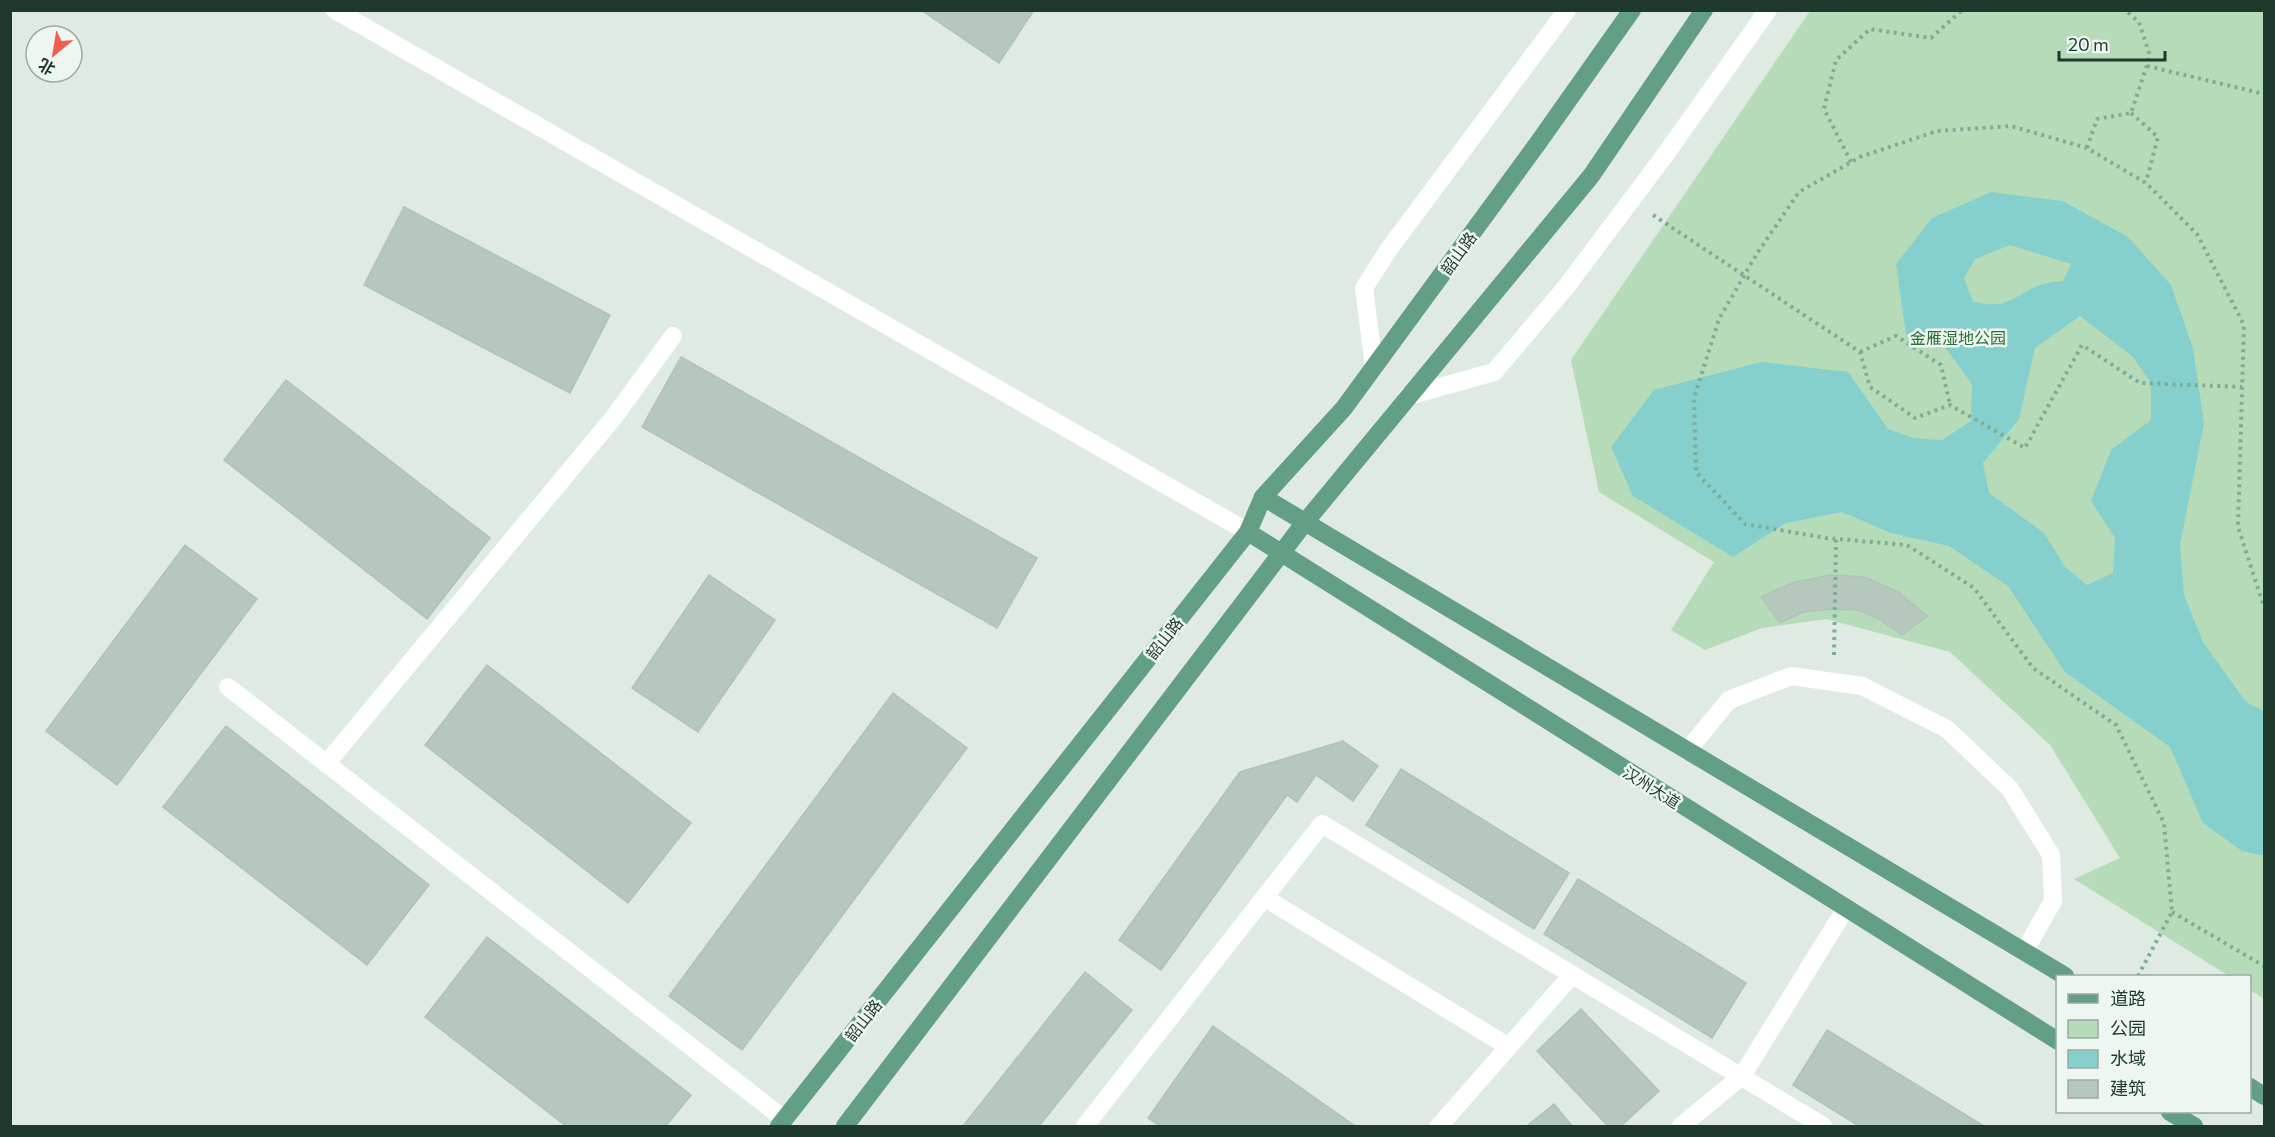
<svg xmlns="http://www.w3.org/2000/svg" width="2275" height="1137" viewBox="0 0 2275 1137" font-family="Commissioner,'Noto Sans SC',sans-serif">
<rect width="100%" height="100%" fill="#deeae2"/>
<polygon fill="#b6dbb9" points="1810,11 2264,11 2264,999 2250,990 2250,976 2229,976 2074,879 2120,858 2050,745 1950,652 1826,619 1762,628 1705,650 1671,630 1714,562 1599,492 1571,360"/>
<path fill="#85d0cd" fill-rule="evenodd" d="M1991 192 2063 201 2128 237 2171 285 2193 348 2204 423 2180 545 2184 595 2203 642 2246 702 2264 711V856L2242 851 2203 823 2170 747 2065 672 2008 586 1949 546 1891 533 1842 512 1786 523 1733 557 1633 496 1611 447 1654 390 1761 362 1848 372 1888 429 1913 438 1942 440 1971 421 1972 384 1944 346 1906 334 1896 264 1932 218ZM2010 245 2071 264 2063 281C2054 282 2043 283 2035 287 2010 300 2004 309 1973 302L1964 278 1975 259ZM2080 316 2132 356 2151 383V420L2111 450 2091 501 2115 538 2113 573 2087 585 2065 567 2044 533 1989 493 1983 463 2019 419 2035 348Z"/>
<g fill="#b6c7bd" stroke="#b0c3b8" stroke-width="1.5">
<polygon points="921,10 1034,10 999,63"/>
<polygon points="404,207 610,315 570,393 364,285"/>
<polygon points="681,357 1037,558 997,628 642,427"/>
<polygon points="286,380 490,538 427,619 224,460"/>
<polygon points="185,545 257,599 117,785 46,731"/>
<polygon points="709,575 775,620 698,732 632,688"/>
<polygon points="1830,575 1864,577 1898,592 1927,616 1902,635 1878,618 1858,610 1829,609 1803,612 1780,623 1761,597 1792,583"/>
<polygon points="487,665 691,823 628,903 425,745"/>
<polygon points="893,693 967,748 742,1050 669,996"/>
<polygon points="226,726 429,885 367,965 163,807"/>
<polygon points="1343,741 1378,766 1353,801 1316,775 1297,802 1287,795 1161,970 1119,940 1240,772"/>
<polygon points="1401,769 1569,873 1534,929 1366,825"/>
<polygon points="1578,879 1746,983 1712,1038 1544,934"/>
<polygon points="487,937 691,1095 666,1126 566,1126 425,1017"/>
<polygon points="1085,972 1132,1010 1039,1126 963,1126"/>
<polygon points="1581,1009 1659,1091 1621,1126 1608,1126 1537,1051"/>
<polygon points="1213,1026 1355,1126 1160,1126 1148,1118"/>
<polygon points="1827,1030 1984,1126 1859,1126 1793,1085"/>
<polygon points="1554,1104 1572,1126 1527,1126"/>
</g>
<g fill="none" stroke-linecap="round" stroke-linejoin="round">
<g stroke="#7ead96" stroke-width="4" stroke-dasharray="3 4.5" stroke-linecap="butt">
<polyline points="2147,66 2264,94"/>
<polyline points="2131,113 2158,137 2146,182"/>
<polyline points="2087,148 2097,119 2131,113 2150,56 2139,22 2125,10"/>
<polyline points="1851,162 1824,109 1836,60 1870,29 1931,38 1962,10"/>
<polyline points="1653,215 1860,352 1870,387 1915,418 1950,405 2025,448 2082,345 2140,383 2242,387"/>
<polyline points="1860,352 1896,336 1941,365 1950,405"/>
<polyline points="1834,655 1836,539"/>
<polyline points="2172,912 2264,966"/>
<polyline points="2138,976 2172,912 2164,823 2116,725 2033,668 1974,588 1907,545 1826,538 1745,524 1696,472 1694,398 1719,319 1756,255 1799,192 1860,157 1937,131 2011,126 2087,148 2146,183 2197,234 2244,325 2238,527 2264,607"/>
</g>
<g stroke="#fff" stroke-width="18">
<polyline points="335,10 1248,532"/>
<polyline points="1374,367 1364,288 1389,249 1567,10"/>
<polyline points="1408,396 1494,372 1566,287 1665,155 1768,10"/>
<polyline points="228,687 784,1119"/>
<polyline points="1687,751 1729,700 1791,676 1862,686 1947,729 2010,789 2051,855 2053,901 2024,952"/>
<polyline points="326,764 614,417 673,336"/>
<polyline points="1265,898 1509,1047"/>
<polyline points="1085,1126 1322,824 1823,1126"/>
<polyline points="1439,1126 1572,975"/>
<polyline points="1681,1126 1742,1076 1846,908"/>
</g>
<g stroke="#629f84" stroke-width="18">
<polyline points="1263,497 2065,976"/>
<polyline points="1248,532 2058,1041"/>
<polyline points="2250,1087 2264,1096"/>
<polyline points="2170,1112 2194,1126"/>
<polyline points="779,1126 1248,532 1263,497 1344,408 1538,143 1632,10"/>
<polyline points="845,1126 1302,526 1591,176 1704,10"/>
</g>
</g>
<g text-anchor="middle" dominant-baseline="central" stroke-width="5" stroke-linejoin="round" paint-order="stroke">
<g font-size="16" fill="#1f392d" stroke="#eef6f1">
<text transform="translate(1458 253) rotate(-54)">韶山路</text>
<text transform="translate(1164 638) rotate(-52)">韶山路</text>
<text transform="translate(1652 787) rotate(32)">汉州大道</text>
<text transform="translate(863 1020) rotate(-52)">韶山路</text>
</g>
<g font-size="16" fill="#2a6f38" stroke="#eef6f1">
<text x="1958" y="337">金雁湿地公园</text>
</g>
</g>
<rect width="2275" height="1137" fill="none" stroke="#1f392d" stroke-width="24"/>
<rect x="2056" y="975" width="195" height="138" fill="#eef6f1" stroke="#9baaa3" stroke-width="1.5"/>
<rect x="2068" y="994" width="30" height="9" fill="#629f84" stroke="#9baaa3" stroke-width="1.5"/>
<text x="2110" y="1005" font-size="18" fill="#1f392d">道路</text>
<rect x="2068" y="1020" width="30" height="18" fill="#b6dbb9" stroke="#9baaa3" stroke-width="1.5"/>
<text x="2110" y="1035" font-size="18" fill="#1f392d">公园</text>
<rect x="2068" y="1050" width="30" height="18" fill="#85d0cd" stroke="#9baaa3" stroke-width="1.5"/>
<text x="2110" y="1065" font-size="18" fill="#1f392d">水域</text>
<rect x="2068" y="1080" width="30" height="18" fill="#b6c7bd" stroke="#9baaa3" stroke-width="1.5"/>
<text x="2110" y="1095" font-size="18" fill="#1f392d">建筑</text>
<g transform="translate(54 54) rotate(210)"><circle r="28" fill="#eef6f1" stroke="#9baaa3" stroke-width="1.5"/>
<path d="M0-4.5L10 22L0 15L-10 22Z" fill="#f25d53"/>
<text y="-9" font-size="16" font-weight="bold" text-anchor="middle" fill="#1f392d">北</text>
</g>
<path d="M2059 51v9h106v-9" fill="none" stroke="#1f392d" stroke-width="3"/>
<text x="2068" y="51" font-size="18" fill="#1f392d" stroke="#eef6f1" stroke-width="4.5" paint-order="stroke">20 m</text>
</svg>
